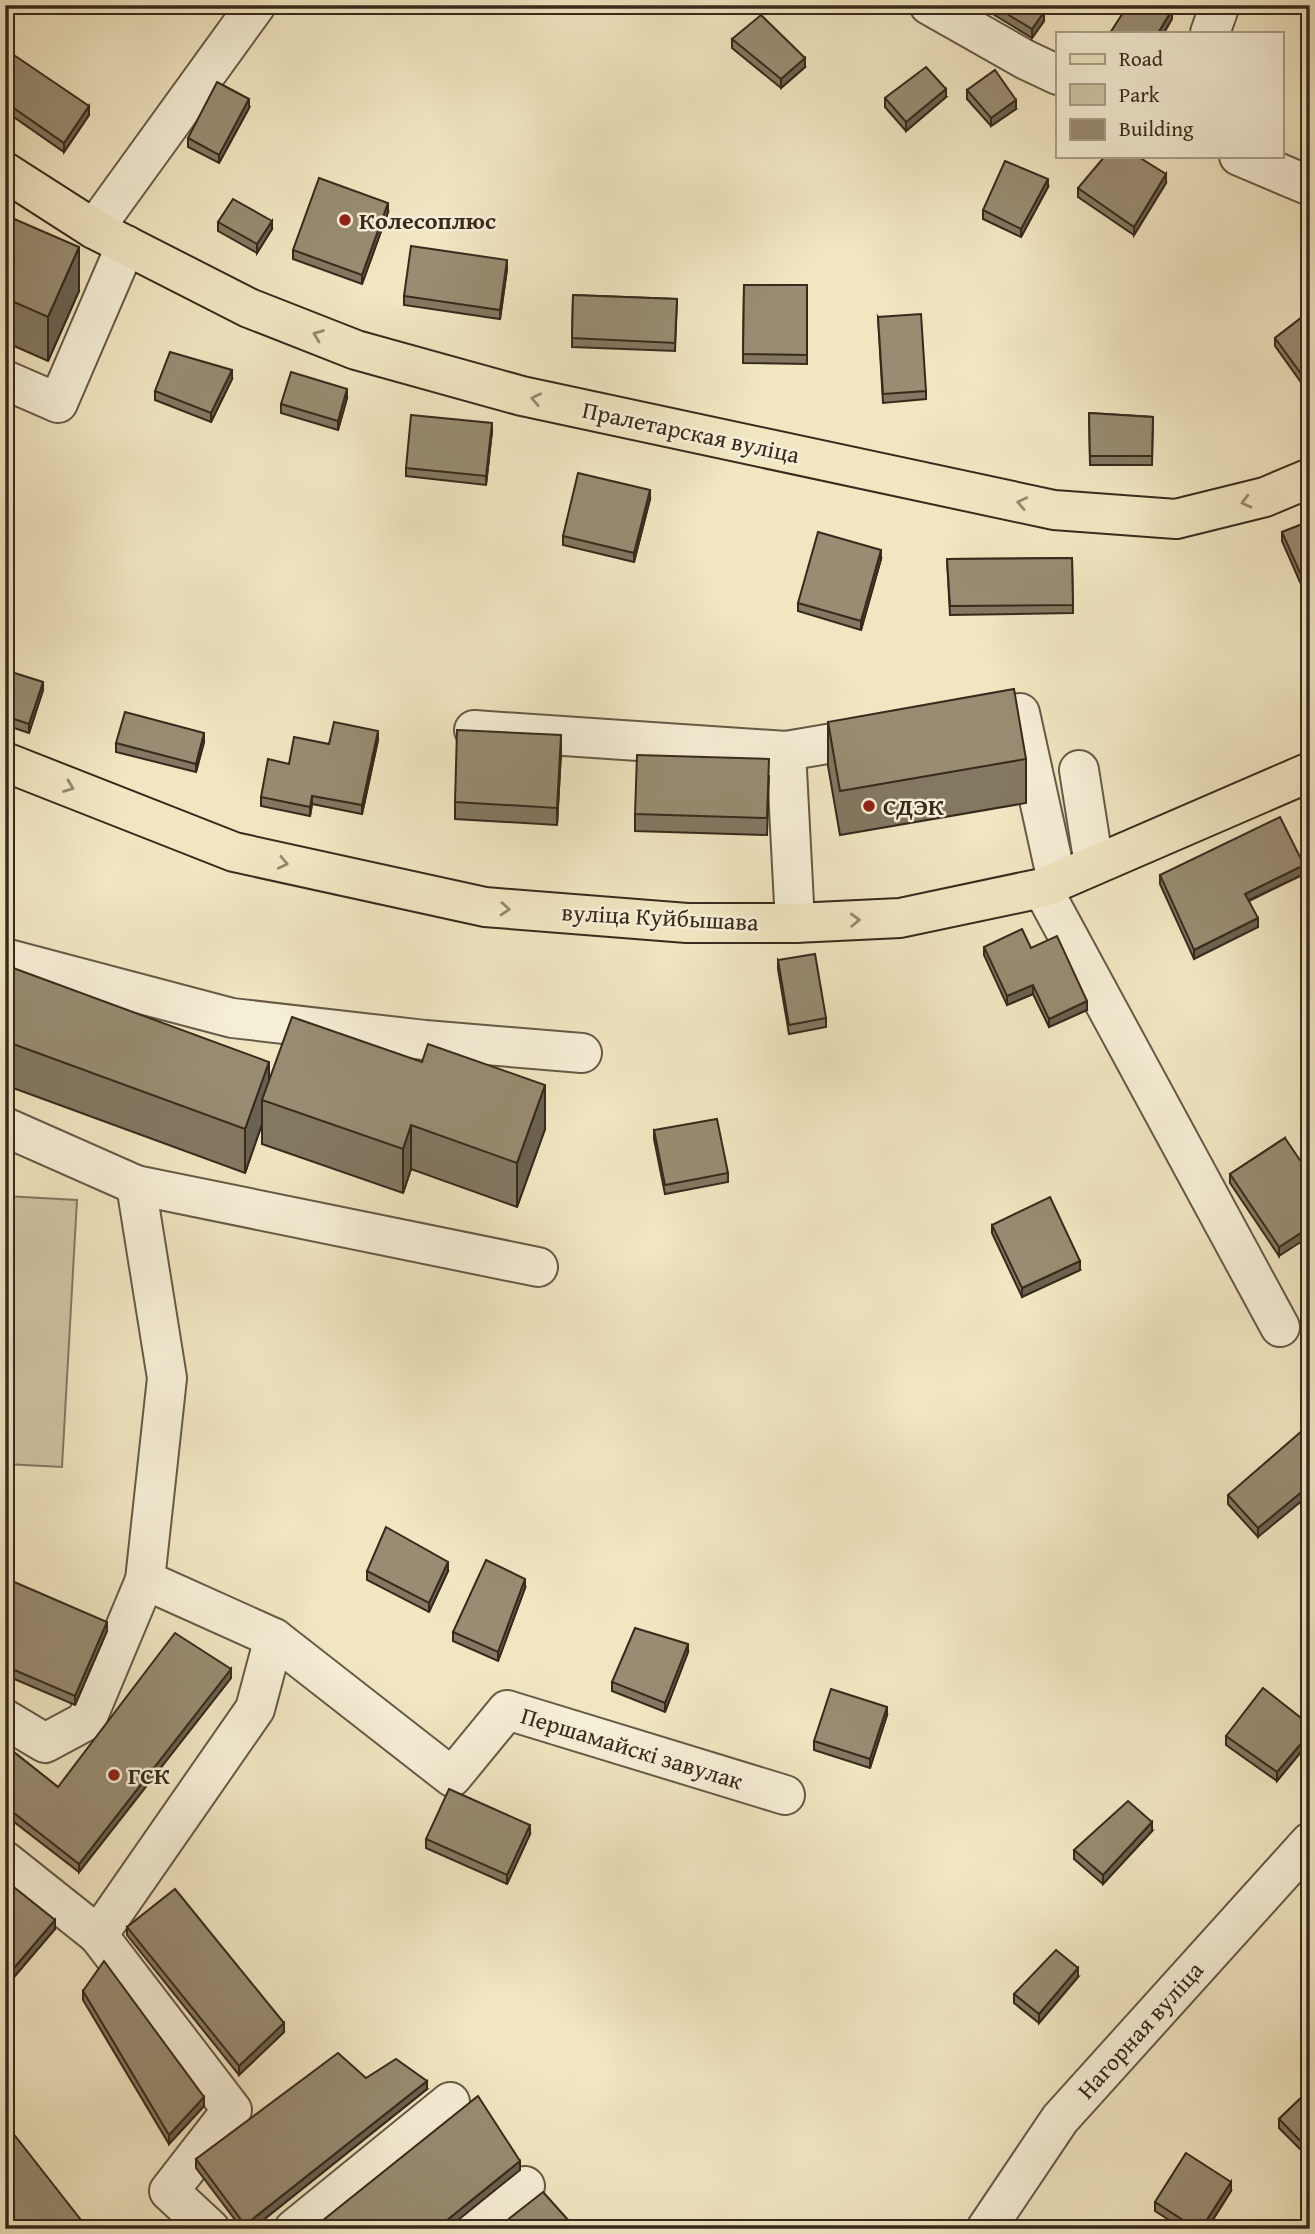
<svg xmlns="http://www.w3.org/2000/svg" width="1315" height="2234" viewBox="0 0 1315 2234" font-family="'Gentium Book Plus',serif">
<rect width="100%" height="100%" fill="#f1e6c2"/>
<filter id="stains"><feTurbulence type="fractalNoise" baseFrequency=".00286" numOctaves="4"/><feColorMatrix values="0 0 0 0 .2 0 0 0 0 .09 0 0 0 0 .02 0 0 0 .5 -.17"/></filter>
<radialGradient id="worn" r=".72"><stop offset=".6" stop-color="#630" stop-opacity="0"/><stop offset="1" stop-color="#630" stop-opacity=".3"/></radialGradient>
<polygon fill="#d1c6a6" stroke="#847861" stroke-width="2" points="5,1196 77,1200 62,1467 5,1464"/>
<g fill="none" stroke-linecap="round" stroke-linejoin="round">
<defs>
<g id="minor">
<polyline points="929,5 1026,60 1058,75"/>
<polyline points="1210,33 1220,5"/>
<polyline points="1239,156 1310,186"/>
<polyline points="94,229 256,5"/>
<polyline points="5,380 58,403 126,245"/>
<polyline points="967,721 1020,713 1057,881"/>
<polyline points="474,730 786,751 880,735"/>
<polyline points="786,751 795,923"/>
<polyline points="1079,770 1094,865"/>
<polyline points="1042,888 1280,1327"/>
<polyline points="5,958 232,1018 425,1040 582,1053"/>
<polyline points="5,1127 136,1185 167,1378 145,1580 274,1638 452,1777 507,1710 785,1795"/>
<polyline points="136,1185 538,1267"/>
<polyline points="5,1719 45,1743 86,1721 145,1580"/>
<polyline points="5,1861 98,1935"/>
<polyline points="210,2229 169,2191 232,2110 98,1935 255,1709 274,1638"/>
<polyline points="294,2229 450,2102"/>
<polyline points="474,2229 525,2186"/>
<polyline points="986,2229 1060,2119 1310,1842"/>
</g>
<g id="major">
<polyline points="5,172 94,229 249,308 356,350 522,396 1054,510 1176,519 1265,497 1310,478"/>
<polyline points="5,762 234,852 485,907 687,923 795,923 900,918 1042,888 1310,772"/>
</g>
</defs>
<use href="#minor" stroke="#665946" stroke-width="42"/>
<use href="#major" stroke="#372a1c" stroke-width="42"/>
<use href="#minor" stroke="#f6efd7" stroke-width="38"/>
<use href="#major" stroke="#f1e6c2" stroke-width="38"/>
</g>
<g fill="#837862" stroke="#372a1c" stroke-width="2">
<polygon points="978,5 1033,5 1044,21 1032,38"/>
<polygon points="732,39 805,67 781,88 732,48"/>
<polygon points="5,49 89,115 64,152 5,111"/>
<polygon points="967,90 1016,109 991,126 967,99"/>
<polygon points="946,97 906,131 885,107 885,98"/>
<polygon points="249,108 219,163 188,147 188,138"/>
<polygon points="1166,183 1134,235 1078,197 1078,188"/>
<polygon points="1048,187 1021,237 983,219 983,210"/>
<polygon points="388,212 362,284 293,259 293,250"/>
<polygon points="5,215 79,291 48,361 5,342"/>
<polygon points="218,222 272,229 257,253 218,231"/>
<polygon points="507,269 500,319 404,305 404,296"/>
<polygon points="744,285 807,285 807,364 743,363"/>
<polygon points="573,295 677,299 675,351 572,347"/>
<polygon points="1310,311 1310,395 1275,346 1275,338"/>
<polygon points="878,317 926,391 926,399 883,403"/>
<polygon points="232,379 211,422 155,400 155,391"/>
<polygon points="347,398 338,430 281,413 281,404"/>
<polygon points="1089,413 1153,417 1152,465 1090,465"/>
<polygon points="492,431 486,485 406,476 406,468"/>
<polygon points="650,499 634,562 563,545 563,536"/>
<polygon points="1310,521 1304,591 1282,541 1282,532"/>
<polygon points="1072,558 1073,613 950,615 947,559"/>
<polygon points="881,559 861,630 798,611 798,603"/>
<polygon points="5,670 43,690 29,733 5,725"/>
<polygon points="828,722 1026,759 1026,803 840,835 828,766"/>
<polygon points="378,740 362,814 312,804 310,816 261,806 261,797 289,764 329,744"/>
<polygon points="204,742 196,772 116,752 116,743"/>
<polygon points="561,752 557,825 455,819 455,802"/>
<polygon points="769,776 767,835 635,831 635,814"/>
<polygon points="1304,874 1249,901 1258,927 1194,959 1160,884 1160,875"/>
<polygon points="984,947 1031,948 1087,1010 1049,1027 1033,994 1007,1005 984,955"/>
<polygon points="778,960 826,1018 826,1027 789,1034 778,969"/>
<polygon points="5,965 269,1080 545,1129 517,1207 411,1169 403,1193 262,1144 262,1124 245,1173 5,1085"/>
<polygon points="654,1130 728,1173 728,1182 665,1194 654,1139"/>
<polygon points="1285,1138 1279,1256 1230,1183 1230,1174"/>
<polygon points="992,1225 1080,1270 1022,1297 992,1233"/>
<polygon points="1310,1439 1258,1537 1228,1504 1228,1495"/>
<polygon points="367,1571 448,1571 429,1612 367,1580"/>
<polygon points="5,1578 107,1631 75,1705 5,1675"/>
<polygon points="525,1588 498,1661 453,1641 453,1632"/>
<polygon points="688,1652 665,1712 612,1691 612,1682"/>
<polygon points="231,1678 79,1872 5,1815 5,1745 58,1787"/>
<polygon points="887,1715 870,1768 814,1750 814,1741"/>
<polygon points="1310,1725 1310,1741 1277,1781 1226,1745 1226,1736"/>
<polygon points="1152,1831 1103,1884 1074,1859 1074,1850"/>
<polygon points="530,1834 507,1884 426,1848 426,1839"/>
<polygon points="5,1880 55,1929 14,1977 5,1968"/>
<polygon points="127,1927 284,2032 239,2075 127,1935"/>
<polygon points="1078,1977 1039,2023 1014,2003 1014,1994"/>
<polygon points="83,1991 204,2106 169,2144 83,2000"/>
<polygon points="366,2078 427,2089 252,2229 242,2229 196,2168 196,2159"/>
<polygon points="1310,2089 1310,2159 1279,2128 1279,2119"/>
<polygon points="1231,2191 1207,2229 1183,2229 1155,2211 1155,2202"/>
</g>
<g fill="#6a6250" stroke="#372a1c" stroke-width="2">
<polygon points="1172,10 1172,19 1164,33 1158,33"/>
<polygon points="1044,12 1044,21 1032,38 1032,29"/>
<polygon points="805,58 805,67 781,88 781,79"/>
<polygon points="946,89 946,97 906,131 906,122"/>
<polygon points="249,99 249,108 219,163 219,155"/>
<polygon points="1016,100 1016,109 991,126 991,118"/>
<polygon points="89,106 89,115 64,152 64,143"/>
<polygon points="1166,174 1166,183 1134,235 1134,227"/>
<polygon points="1048,179 1048,187 1021,237 1021,229"/>
<polygon points="388,203 388,212 362,284 362,275"/>
<polygon points="272,221 272,229 257,253 257,244"/>
<polygon points="79,247 79,291 48,361 48,317"/>
<polygon points="507,260 507,269 500,319 500,310"/>
<polygon points="232,370 232,379 211,422 211,413"/>
<polygon points="347,389 347,398 338,430 338,421"/>
<polygon points="492,423 492,431 486,485 486,476"/>
<polygon points="650,490 650,499 634,562 634,553"/>
<polygon points="881,550 881,559 861,630 861,621"/>
<polygon points="1310,580 1310,588 1304,591 1304,582"/>
<polygon points="43,682 43,690 29,733 29,724"/>
<polygon points="378,731 378,740 362,814 362,805"/>
<polygon points="204,733 204,742 196,772 196,764"/>
<polygon points="561,735 561,752 557,825 557,808"/>
<polygon points="312,796 312,804 310,816 310,807"/>
<polygon points="1304,865 1304,874 1245,902 1245,894"/>
<polygon points="1258,918 1258,927 1194,959 1194,950"/>
<polygon points="1033,985 1033,994 1007,1005 1007,996"/>
<polygon points="1087,1001 1087,1010 1049,1027 1049,1019"/>
<polygon points="269,1062 269,1102 262,1100 262,1124 245,1173 245,1129"/>
<polygon points="545,1085 545,1129 517,1207 517,1163"/>
<polygon points="411,1125 411,1169 403,1193 403,1149"/>
<polygon points="1310,1227 1310,1236 1279,1256 1279,1247"/>
<polygon points="1080,1261 1080,1270 1022,1297 1022,1288"/>
<polygon points="1310,1485 1310,1494 1258,1537 1258,1528"/>
<polygon points="448,1562 448,1571 429,1612 429,1603"/>
<polygon points="525,1579 525,1588 498,1661 498,1652"/>
<polygon points="107,1622 107,1631 75,1705 75,1696"/>
<polygon points="688,1644 688,1652 665,1712 665,1703"/>
<polygon points="231,1669 231,1678 79,1872 79,1864"/>
<polygon points="887,1707 887,1715 870,1768 870,1759"/>
<polygon points="1310,1733 1310,1741 1277,1781 1277,1772"/>
<polygon points="1152,1822 1152,1831 1103,1884 1103,1875"/>
<polygon points="530,1825 530,1834 507,1884 507,1875"/>
<polygon points="55,1920 55,1929 14,1977 14,1968"/>
<polygon points="1078,1968 1078,1977 1039,2023 1039,2014"/>
<polygon points="284,2023 284,2032 239,2075 239,2066"/>
<polygon points="427,2081 427,2089 252,2229 245,2229 245,2225"/>
<polygon points="204,2097 204,2106 169,2144 169,2135"/>
<polygon points="520,2161 520,2170 447,2229 436,2229"/>
<polygon points="1231,2182 1231,2191 1207,2229 1201,2229"/>
<polygon points="569,2221 569,2229 560,2229"/>
</g>
<g fill="#988c72" stroke="#372a1c" stroke-width="2">
<polygon points="992,5 1033,5 1044,12 1032,29"/>
<polygon points="1128,5 1161,5 1172,10 1158,33 1110,33"/>
<polygon points="761,15 805,58 781,79 732,39"/>
<polygon points="5,49 89,106 64,143 5,102"/>
<polygon points="926,67 946,89 906,122 885,98"/>
<polygon points="995,70 1016,100 991,118 967,90"/>
<polygon points="217,82 249,99 219,155 188,138"/>
<polygon points="1105,156 1137,156 1166,174 1134,227 1078,188"/>
<polygon points="1005,161 1048,179 1021,229 983,210"/>
<polygon points="319,178 388,203 362,275 293,250"/>
<polygon points="233,199 272,221 257,244 218,222"/>
<polygon points="5,215 79,247 48,317 5,298"/>
<polygon points="411,246 507,260 500,310 404,296"/>
<polygon points="744,285 807,285 807,355 743,354"/>
<polygon points="573,295 677,299 675,343 572,338"/>
<polygon points="1310,311 1310,386 1275,338"/>
<polygon points="921,314 926,391 883,394 878,317"/>
<polygon points="170,352 232,370 211,413 155,391"/>
<polygon points="291,372 347,389 338,421 281,404"/>
<polygon points="1089,413 1153,417 1152,456 1090,456"/>
<polygon points="411,415 492,423 486,476 406,468"/>
<polygon points="578,473 650,490 634,553 563,536"/>
<polygon points="1310,521 1310,580 1304,582 1282,532"/>
<polygon points="818,532 881,550 861,621 798,603"/>
<polygon points="1072,558 1073,605 950,606 947,559"/>
<polygon points="5,670 43,682 29,724 5,716"/>
<polygon points="1014,689 1026,759 840,791 828,722"/>
<polygon points="125,712 204,733 196,764 116,743"/>
<polygon points="334,722 378,731 362,805 312,796 310,807 261,797 268,759 289,764 294,737 329,744"/>
<polygon points="457,730 561,735 557,808 455,802"/>
<polygon points="637,755 769,759 767,818 635,814"/>
<polygon points="1280,817 1304,865 1245,894 1258,918 1194,950 1160,875"/>
<polygon points="1022,929 1031,948 1057,936 1087,1001 1049,1019 1033,985 1007,996 984,947"/>
<polygon points="815,954 826,1018 789,1025 778,960"/>
<polygon points="5,965 269,1062 245,1129 5,1041"/>
<polygon points="292,1017 422,1062 428,1044 545,1085 517,1163 411,1125 403,1149 262,1100"/>
<polygon points="717,1119 728,1173 665,1185 654,1130"/>
<polygon points="1285,1138 1310,1175 1310,1227 1279,1247 1230,1174"/>
<polygon points="1050,1197 1080,1261 1022,1288 992,1225"/>
<polygon points="1303,1430 1310,1439 1310,1485 1258,1528 1228,1495"/>
<polygon points="386,1527 448,1562 429,1603 367,1571"/>
<polygon points="486,1560 525,1579 498,1652 453,1632"/>
<polygon points="5,1578 107,1622 75,1696 5,1666"/>
<polygon points="635,1628 688,1644 665,1703 612,1682"/>
<polygon points="175,1633 231,1669 79,1864 5,1806 5,1745 58,1787"/>
<polygon points="1263,1688 1310,1725 1310,1733 1277,1772 1226,1736"/>
<polygon points="831,1689 887,1707 870,1759 814,1741"/>
<polygon points="449,1789 530,1825 507,1875 426,1839"/>
<polygon points="1128,1801 1152,1822 1103,1875 1074,1850"/>
<polygon points="5,1880 55,1920 14,1968 5,1960"/>
<polygon points="175,1889 284,2023 239,2066 127,1927"/>
<polygon points="1056,1950 1078,1968 1039,2014 1014,1994"/>
<polygon points="104,1961 204,2097 169,2135 83,1991"/>
<polygon points="338,2053 366,2078 396,2059 427,2081 245,2225 196,2159"/>
<polygon points="1310,2089 1310,2151 1279,2119"/>
<polygon points="478,2096 520,2161 436,2229 312,2229"/>
<polygon points="5,2123 88,2229 5,2229"/>
<polygon points="1186,2153 1231,2182 1201,2229 1197,2229 1155,2202"/>
<polygon points="543,2192 569,2221 560,2229 496,2229"/>
</g>
<defs><path id="oneway-chevron" d="M-2-3.5L2.5 0L-2 3.5" fill="none" stroke-width="1.6" stroke-linecap="round" stroke-linejoin="round" transform="scale(1.75)"/></defs>
<g stroke="#94886f">
<use href="#oneway-chevron" transform="translate(318 335) rotate(-159)"/>
<use href="#oneway-chevron" transform="translate(536 399) rotate(-168)"/>
<use href="#oneway-chevron" transform="translate(1246 502) rotate(166)"/>
<use href="#oneway-chevron" transform="translate(1022 503) rotate(-168)"/>
<use href="#oneway-chevron" transform="translate(69 787) rotate(21)"/>
<use href="#oneway-chevron" transform="translate(283 863) rotate(12)"/>
<use href="#oneway-chevron" transform="translate(505 909) rotate(4)"/>
<use href="#oneway-chevron" transform="translate(855 920) rotate(-2)"/>
</g>
<g fill="#8f2418" stroke="#f6efd7" stroke-width="2.5">
<circle cx="345" cy="220" r="7"/>
<circle cx="869" cy="806" r="7"/>
<circle cx="114" cy="1775" r="7"/>
</g>
<g text-anchor="middle" dominant-baseline="central" stroke-width="5" stroke-linejoin="round" paint-order="stroke">
<g font-size="24" font-weight="bold" fill="#372a1c" stroke="#f6efd7" text-anchor="start">
<text x="359" y="220">Колесоплюс</text>
<text x="883" y="806">СДЭК</text>
<text x="128" y="1775">ГСК</text>
</g>
<g font-size="24" fill="#372a1c" stroke="#f6efd7">
<text transform="translate(691 432) rotate(12)">Пралетарская вуліца</text>
<text transform="translate(660 917) rotate(3)">вуліца Куйбышава</text>
<text transform="translate(632 1748) rotate(17)">Першамайскі завулак</text>
<text transform="translate(1140 2030) rotate(-48)">Нагорная вуліца</text>
</g>
</g>
<rect width="1315" height="2234" fill="none" stroke="#f1e6c2" stroke-width="28"/>
<rect x="7" y="7" width="1301" height="2220" fill="none" stroke="#372a1c" stroke-width="3.5"/>
<rect x="14" y="14" width="1287" height="2206" fill="none" stroke="#372a1c" stroke-width="2"/>
<rect x="1056" y="32" width="228" height="126" fill="#f6efd7" stroke="#aaa08c" stroke-width="2"/>
<rect x="1070" y="54" width="35" height="10" fill="#f1e6c2" stroke="#aaa08c" stroke-width="2"/>
<text x="1119" y="66" font-size="21" fill="#372a1c">Road</text>
<rect x="1070" y="84" width="35" height="21" fill="#d1c6a6" stroke="#aaa08c" stroke-width="2"/>
<text x="1119" y="102" font-size="21" fill="#372a1c">Park</text>
<rect x="1070" y="119" width="35" height="21" fill="#988c72" stroke="#aaa08c" stroke-width="2"/>
<text x="1119" y="136" font-size="21" fill="#372a1c">Building</text>
<rect width="100%" height="100%" filter="url(#stains)"/>
<rect width="100%" height="100%" fill="url(#worn)"/>
</svg>
